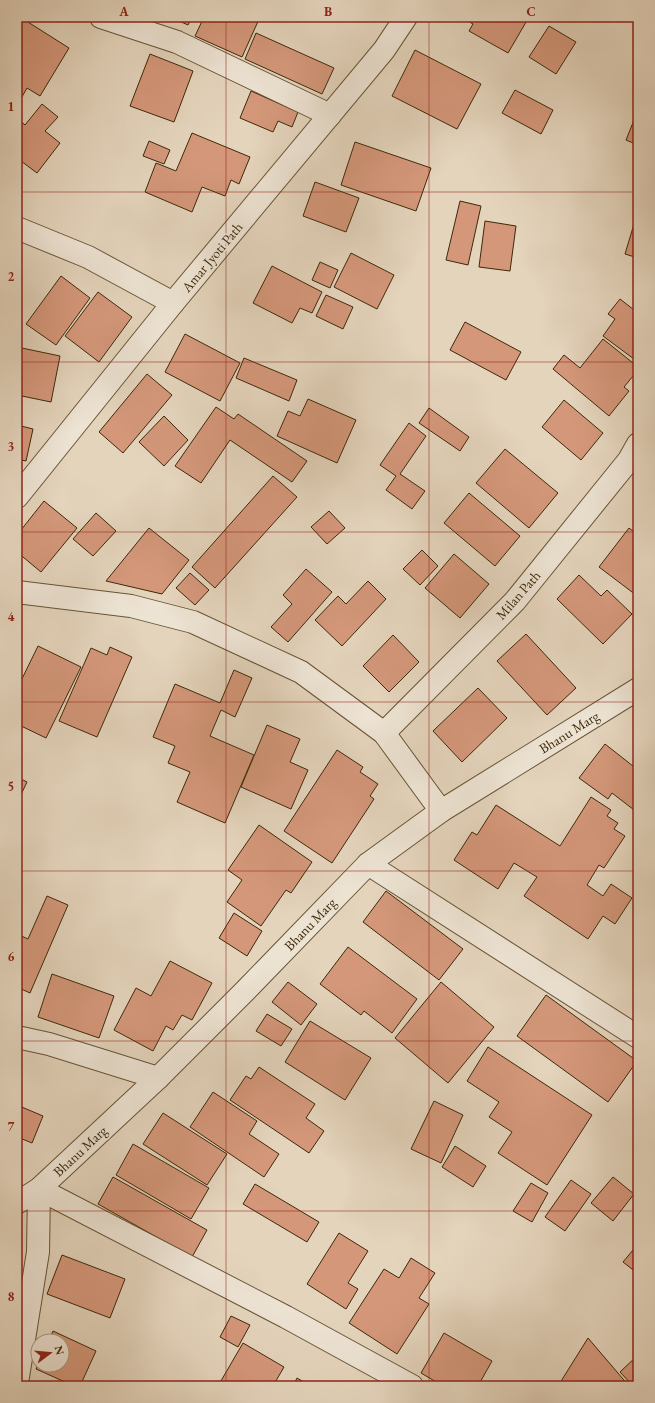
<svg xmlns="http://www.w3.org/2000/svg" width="655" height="1403" viewBox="0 0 655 1403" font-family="'EB Garamond',serif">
<rect width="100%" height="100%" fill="#e4d4bc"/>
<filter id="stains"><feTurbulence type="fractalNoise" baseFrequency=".005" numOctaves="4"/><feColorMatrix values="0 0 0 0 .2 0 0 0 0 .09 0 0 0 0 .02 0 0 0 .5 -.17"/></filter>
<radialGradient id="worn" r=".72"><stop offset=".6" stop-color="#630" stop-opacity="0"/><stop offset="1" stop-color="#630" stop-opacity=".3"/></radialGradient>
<g fill="#d4977a" stroke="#3d2909">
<polygon points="17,17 20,17 69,48 40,96 27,88 19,102 17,101"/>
<polygon points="170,17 192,17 188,25"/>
<polygon points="204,17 260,17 242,57 195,36"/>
<polygon points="461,17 529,17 508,53 469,31 473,24"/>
<polygon points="549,26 576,42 556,74 529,57"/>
<polygon points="256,33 334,68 322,94 245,59"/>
<polygon points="415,50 481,84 457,129 392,96"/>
<polygon points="150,54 193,71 174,122 130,106"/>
<polygon points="515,90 553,110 541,134 502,113"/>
<polygon points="251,91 298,112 292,127 278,121 273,132 240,118"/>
<polygon points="42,104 58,117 45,131 60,143 37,173 17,158 17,118 25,125"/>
<polygon points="636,115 638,115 638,145 626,140"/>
<polygon points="192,133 250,157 239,184 231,180 225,196 202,187 192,212 145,192 156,163 176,171"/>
<polygon points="149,141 170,150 164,164 143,156"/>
<polygon points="355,142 431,168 416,211 341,185"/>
<polygon points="315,182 359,198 346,232 303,216"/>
<polygon points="460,201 481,206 468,265 446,260"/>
<polygon points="637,214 638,214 638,258 625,254"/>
<polygon points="485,221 516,226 510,271 479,267"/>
<polygon points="351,253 394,275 377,309 334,287"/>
<polygon points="320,262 338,270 330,288 312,280"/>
<polygon points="272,266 322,292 312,313 300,308 292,323 253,303"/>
<polygon points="61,276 90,298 56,345 26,324"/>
<polygon points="98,292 132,317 99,362 65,336"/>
<polygon points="326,295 353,307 343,329 316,316"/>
<polygon points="620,299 638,313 638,362 603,336 615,319 608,314"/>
<polygon points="465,322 521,352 506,380 450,350"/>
<polygon points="185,334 240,363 220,401 165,372"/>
<polygon points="603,339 638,367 638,370 624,387 629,391 609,416 553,369 564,355 580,368"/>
<polygon points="17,347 60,356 51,402 17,395"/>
<polygon points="244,358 297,380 289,401 236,378"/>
<polygon points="147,374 172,395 123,453 99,432"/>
<polygon points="308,399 356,420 337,463 277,436 288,411 300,416"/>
<polygon points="564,400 603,433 581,460 542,427"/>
<polygon points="216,407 234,419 238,414 307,461 292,482 230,440 201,483 175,466"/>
<polygon points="429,408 469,437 460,451 419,423"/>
<polygon points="164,416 188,440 164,466 139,442"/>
<polygon points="409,423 426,436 400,474 425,491 412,509 386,490 396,476 380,465"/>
<polygon points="17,425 33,429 26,461 17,459"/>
<polygon points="505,449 558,493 529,528 476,483"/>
<polygon points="273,476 297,497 215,588 192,567"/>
<polygon points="469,493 520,536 495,566 444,523"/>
<polygon points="44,501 77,528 41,572 17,552 17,535"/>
<polygon points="329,511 345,528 327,544 311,527"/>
<polygon points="96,513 116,531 93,556 73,539"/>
<polygon points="149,528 189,560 162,594 106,581"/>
<polygon points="629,528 638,535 638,593 636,595 599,567"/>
<polygon points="422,550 438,566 420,585 403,569"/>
<polygon points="454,554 489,584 460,618 425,588"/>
<polygon points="306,569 332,592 288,642 271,627 292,604 283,595"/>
<polygon points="190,573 209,590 195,605 176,588"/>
<polygon points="579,575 601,596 607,590 632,614 603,644 557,599"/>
<polygon points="368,581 386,599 342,646 315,620 338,596 346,604"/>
<polygon points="526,634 576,688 547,715 497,661"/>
<polygon points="393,635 419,662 389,692 363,666"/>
<polygon points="38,646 81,667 46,738 17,724 17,689"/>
<polygon points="110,647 132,657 97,737 59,721 91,648 107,655"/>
<polygon points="234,670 252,678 235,717 221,710 210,736 254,755 225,823 177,802 190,772 168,763 175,746 153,737 175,684 220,703"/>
<polygon points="478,688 507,718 462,762 433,731"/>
<polygon points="267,725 300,739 290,762 308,770 291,809 241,787"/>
<polygon points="605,744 638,770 638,813 612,793 608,799 579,778"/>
<polygon points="337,750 363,767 360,772 378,784 370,796 374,799 332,863 284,831"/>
<polygon points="17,777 27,782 17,803"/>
<polygon points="591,797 611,810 607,816 618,823 614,829 625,836 604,868 599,865 587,885 603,896 611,884 632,898 615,924 603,916 588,939 524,896 537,877 514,863 498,889 454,860 472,832 477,835 496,805 560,846"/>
<polygon points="259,825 312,862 291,893 286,890 261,926 227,902 242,880 228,870"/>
<polygon points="386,891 463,949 439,980 363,922"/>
<polygon points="47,896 68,905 30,993 17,987 17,934 28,939"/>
<polygon points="234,913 262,931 247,956 219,938"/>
<polygon points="348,947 417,999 392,1033 364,1011 361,1015 320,984"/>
<polygon points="170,961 212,983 192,1020 182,1015 173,1030 166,1026 153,1051 114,1030 136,988 151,996"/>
<polygon points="52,974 114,996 99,1038 38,1017"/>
<polygon points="288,982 317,1004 301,1025 272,1002"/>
<polygon points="441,982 494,1027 448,1083 395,1038"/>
<polygon points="546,995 637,1061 608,1102 517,1036"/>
<polygon points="267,1014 292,1029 281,1046 256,1031"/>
<polygon points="310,1021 371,1058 345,1100 285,1062"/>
<polygon points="488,1047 592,1115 547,1185 498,1153 512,1132 489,1117 499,1102 467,1081"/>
<polygon points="259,1067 315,1104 306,1118 324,1131 309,1153 230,1100 246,1076 251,1079"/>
<polygon points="213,1092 257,1121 249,1134 279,1154 264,1177 190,1127"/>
<polygon points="434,1101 463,1115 441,1163 411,1149"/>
<polygon points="17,1105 43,1116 32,1143 20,1138 17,1146"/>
<polygon points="163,1113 227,1154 207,1185 143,1144"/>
<polygon points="133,1144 209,1188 191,1219 116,1175"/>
<polygon points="455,1146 486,1166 473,1187 442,1167"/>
<polygon points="113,1177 207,1230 192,1257 98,1204"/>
<polygon points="613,1177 634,1194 613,1221 591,1203"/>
<polygon points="571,1180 591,1194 565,1231 545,1217"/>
<polygon points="531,1183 548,1193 532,1222 513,1211"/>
<polygon points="255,1184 319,1222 307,1242 243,1204"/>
<polygon points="339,1233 368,1251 348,1283 358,1289 346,1309 307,1284"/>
<polygon points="638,1244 638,1272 637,1273 623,1262"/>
<polygon points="62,1255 125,1279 110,1318 47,1294"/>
<polygon points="411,1258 435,1273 419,1298 429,1304 397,1354 349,1323 384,1269 399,1278"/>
<polygon points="231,1316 250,1325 238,1347 220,1337"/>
<polygon points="53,1331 96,1351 80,1386 74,1386 36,1369 38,1365 62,1365 62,1341 49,1341"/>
<polygon points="444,1333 492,1361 478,1386 443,1386 421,1373"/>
<polygon points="588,1338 629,1386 558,1386"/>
<polygon points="243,1343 284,1367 273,1386 218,1386"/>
<polygon points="638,1355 638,1386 633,1386 620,1372"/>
<polygon points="297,1378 311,1386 293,1386"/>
</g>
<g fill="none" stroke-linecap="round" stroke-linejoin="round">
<defs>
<g id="minor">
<polyline points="101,17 177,42 330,115"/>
<polyline points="17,228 88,257 173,303"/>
<polyline points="17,497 173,303 384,50 406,17"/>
<polyline points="17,592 131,606 193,622 301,672 384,733 441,811"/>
<polyline points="384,733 515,601 629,460 638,444"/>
<polyline points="368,864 638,1037"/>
<polyline points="17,1037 49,1044 158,1078"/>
<polyline points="17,1203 39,1189 158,1078 246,990 368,864 441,811 638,689"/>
<polyline points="17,1383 38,1252 39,1189 286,1317 412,1386"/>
</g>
</defs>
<use href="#minor" stroke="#675436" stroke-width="24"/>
<use href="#minor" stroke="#ede3d3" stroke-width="22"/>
</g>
<path fill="none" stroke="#8f2418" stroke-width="1" stroke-opacity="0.55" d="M226 17V1386M429 17V1386M17 192H638M17 362H638M17 532H638M17 702H638M17 871H638M17 1041H638M17 1211H638"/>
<g text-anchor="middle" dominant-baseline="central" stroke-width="3.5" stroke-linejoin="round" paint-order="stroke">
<g font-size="14" fill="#3d2909" stroke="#ede3d3">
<text transform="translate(212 257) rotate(-50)">Amar Jyoti Path</text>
<text transform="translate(518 595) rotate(-49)">Milan Path</text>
<text transform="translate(569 732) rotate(-32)">Bhanu Marg</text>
<text transform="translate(310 924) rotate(-46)">Bhanu Marg</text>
<text transform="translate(80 1151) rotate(-43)">Bhanu Marg</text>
</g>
</g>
<rect width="655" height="1403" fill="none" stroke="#e4d4bc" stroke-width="44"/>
<g transform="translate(50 1353) rotate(74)"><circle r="19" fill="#ede3d3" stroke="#a79982"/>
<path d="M0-3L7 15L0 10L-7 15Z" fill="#8f2418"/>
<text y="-6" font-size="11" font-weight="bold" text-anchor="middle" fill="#3d2909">N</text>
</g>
<rect x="22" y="22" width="611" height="1359" fill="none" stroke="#8f2418" stroke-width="1.5"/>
<g font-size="13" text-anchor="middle" font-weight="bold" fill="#8f2418">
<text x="124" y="16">A</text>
<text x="328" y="16">B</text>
<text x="531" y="16">C</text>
<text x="11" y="111">1</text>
<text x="11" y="281">2</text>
<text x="11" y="451">3</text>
<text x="11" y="621">4</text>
<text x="11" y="791">5</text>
<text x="11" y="961">6</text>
<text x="11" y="1131">7</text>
<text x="11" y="1301">8</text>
</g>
<rect width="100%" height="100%" filter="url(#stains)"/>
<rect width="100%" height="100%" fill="url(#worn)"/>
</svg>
